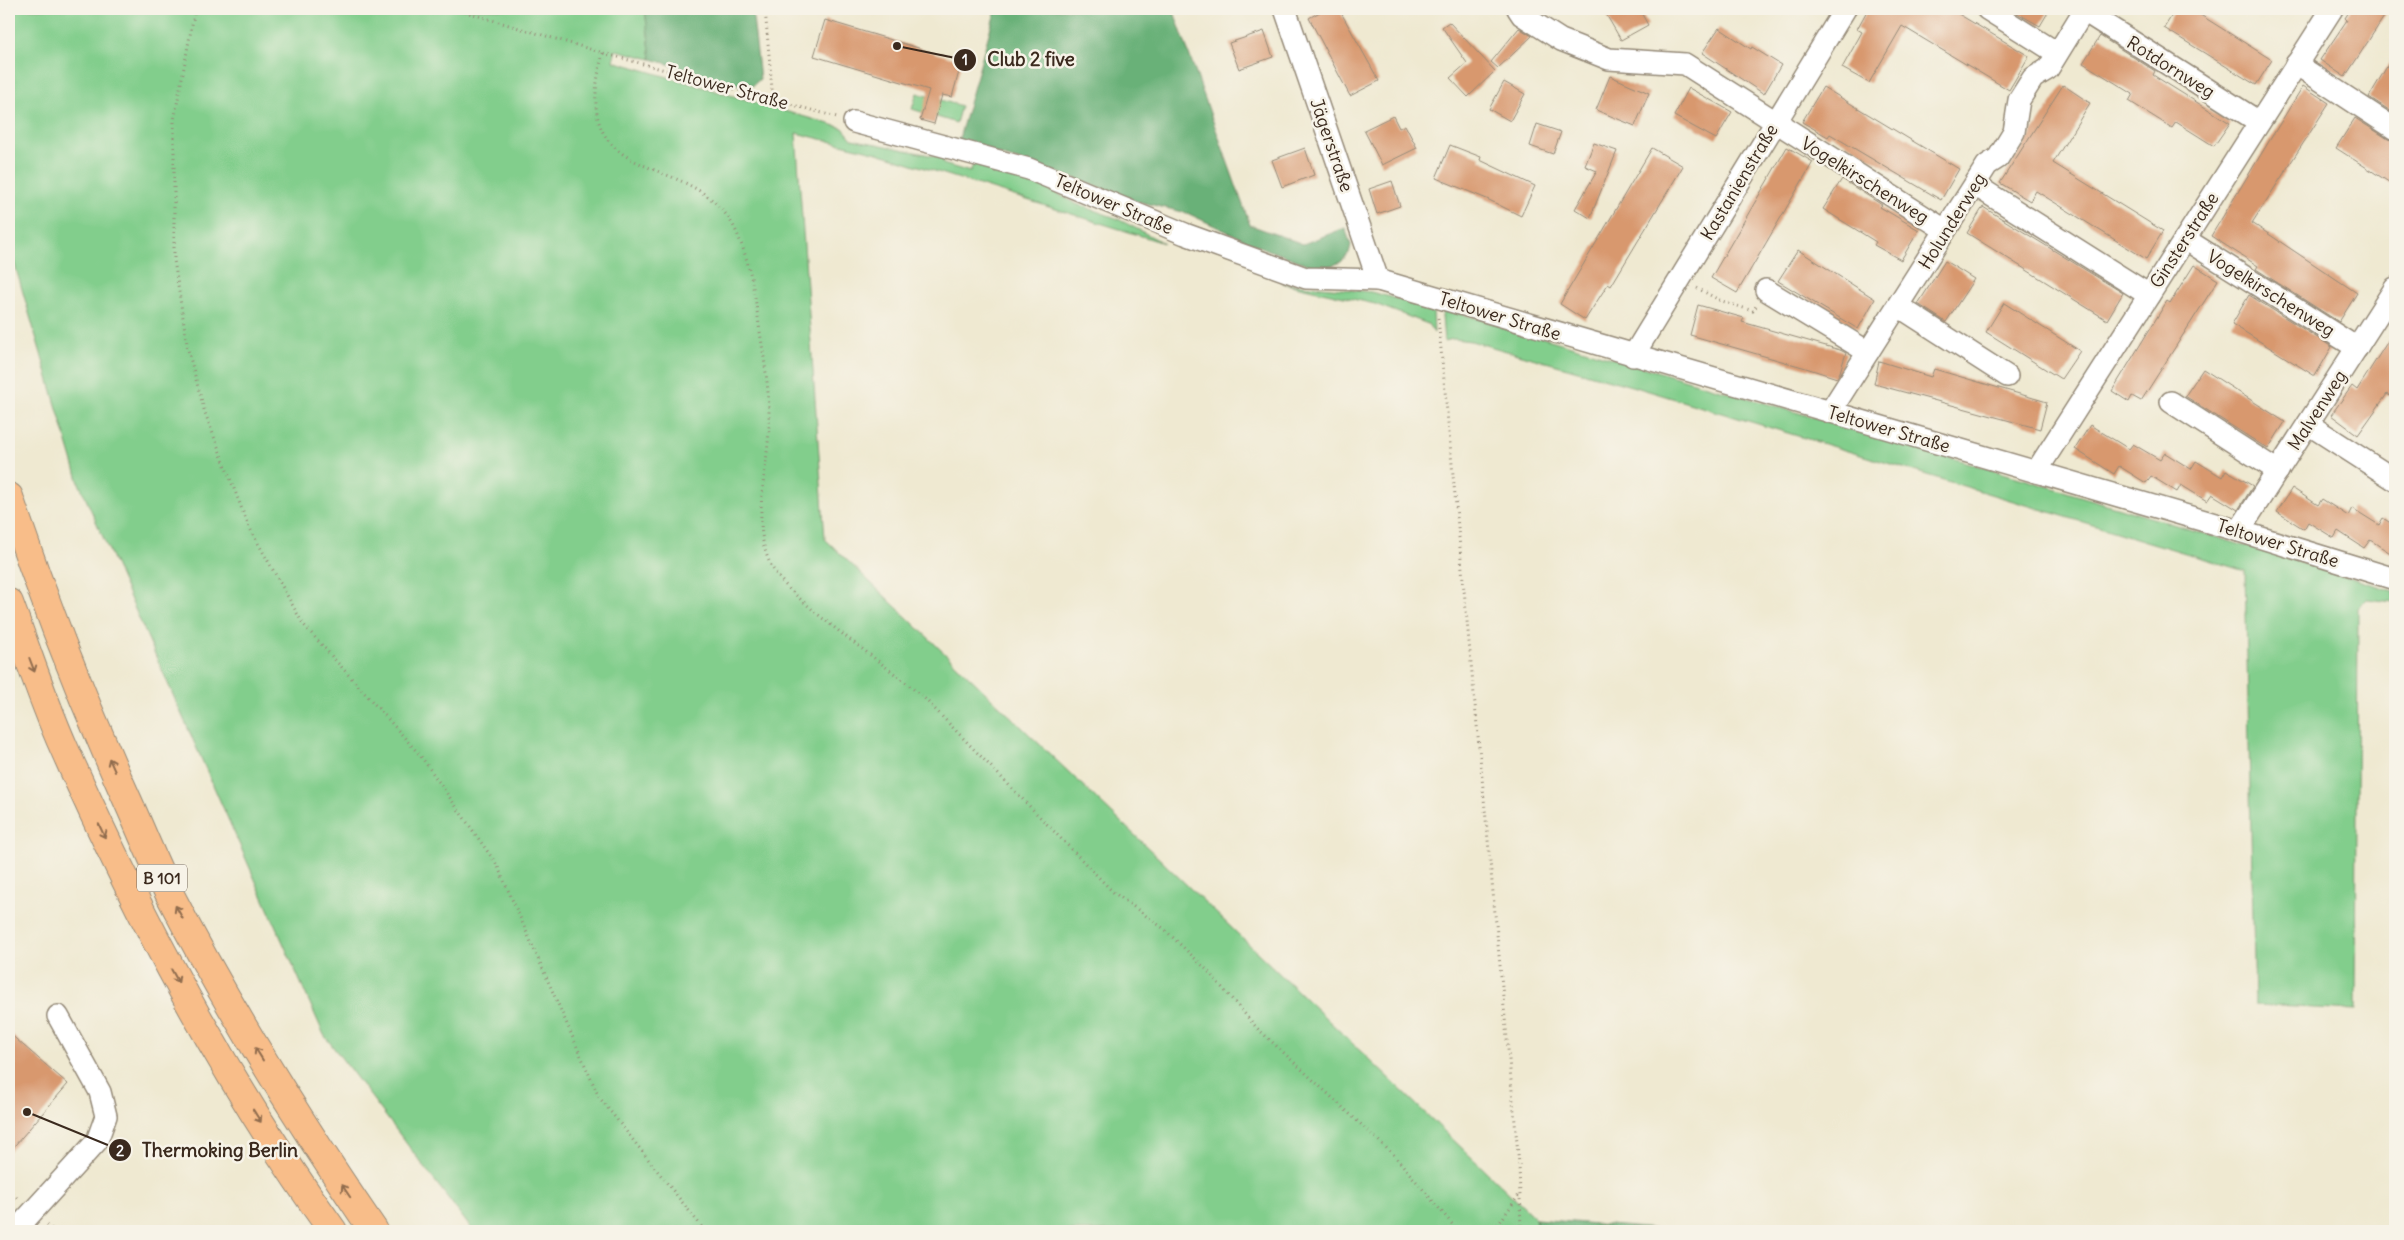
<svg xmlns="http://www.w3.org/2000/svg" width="2404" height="1240" viewBox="0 0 2404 1240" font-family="Delius,sans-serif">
<rect width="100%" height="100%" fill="#f7f3e8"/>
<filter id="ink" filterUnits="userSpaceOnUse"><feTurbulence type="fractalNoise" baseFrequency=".02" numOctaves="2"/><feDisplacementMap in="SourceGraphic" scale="10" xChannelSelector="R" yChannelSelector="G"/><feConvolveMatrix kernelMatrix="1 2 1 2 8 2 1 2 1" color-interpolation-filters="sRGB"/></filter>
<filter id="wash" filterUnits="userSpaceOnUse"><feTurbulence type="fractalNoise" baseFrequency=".0096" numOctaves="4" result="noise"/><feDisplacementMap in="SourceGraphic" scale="20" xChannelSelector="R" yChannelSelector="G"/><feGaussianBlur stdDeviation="1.12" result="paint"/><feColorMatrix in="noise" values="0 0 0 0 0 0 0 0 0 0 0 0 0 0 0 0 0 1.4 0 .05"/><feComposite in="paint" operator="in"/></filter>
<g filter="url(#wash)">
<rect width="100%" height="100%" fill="#efe9d1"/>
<g fill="#82ce8c" stroke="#5e7c55">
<polygon points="9,9 645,9 651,59 616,50 613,61 843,128 852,139 944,158 943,164 970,172 974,163 1039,183 1076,204 1116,218 1164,243 874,152 796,133 825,539 1536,1219 1537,1231 473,1231 324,1035 79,483 9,245"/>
<polygon points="917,93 961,106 956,123 912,109"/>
<polygon points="1282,283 1371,292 1429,307 1433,312 1434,333 1428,324 1375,304"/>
<polygon points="1445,309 2037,483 2394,591 2394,602 2367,599 2358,608 2356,1010 2255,1005 2245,571 1642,389 1471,341 1454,339 1444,341 1442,316"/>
</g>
<g fill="#69b178" stroke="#526e4b">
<polygon points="645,9 752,9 760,79 750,88 651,59"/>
<polygon points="996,9 1173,9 1250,225 1303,244 1345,228 1351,245 1349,253 1341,262 1331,266 1312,266 1258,246 1187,213 1136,201 1066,175 958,142"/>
<polygon points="1536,1219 1682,1231 1537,1231"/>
</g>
<g id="blocks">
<g fill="#d8986e">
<polygon points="1325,9 1339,9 1379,81 1350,96 1309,18"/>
<polygon points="1603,9 1639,9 1648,25 1621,40"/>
<polygon points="1868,9 1950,9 2029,56 2009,90 1902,26 1869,83 1842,68 1862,32 1857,29"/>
<polygon points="2010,9 2050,9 2040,26"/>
<polygon points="2176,9 2191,9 2272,60 2256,85 2164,28"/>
<polygon points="2351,9 2389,9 2345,77 2320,60 2347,20 2345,18"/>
<polygon points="825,20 962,61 952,97 942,95 934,124 920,120 929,90 814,56"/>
<polygon points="1449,22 1495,71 1468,97 1450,78 1467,63 1442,27"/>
<polygon points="1519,28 1532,36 1498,68 1491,62"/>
<polygon points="1719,28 1751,49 1752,47 1781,65 1764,94 1702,53"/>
<polygon points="1264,31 1273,57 1239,69 1229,43"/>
<polygon points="2100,36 2155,71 2153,75 2230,123 2214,146 2176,122 2172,128 2129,101 2133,94 2083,63"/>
<polygon points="2395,53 2395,114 2369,97"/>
<polygon points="1610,76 1649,93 1635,126 1596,110"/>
<polygon points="1504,82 1525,94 1510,121 1489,109"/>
<polygon points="2063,85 2090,103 2053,163 2163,231 2146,259 2036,191 2030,201 2000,183"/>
<polygon points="2303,86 2329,103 2252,223 2357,293 2339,322 2256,269 2258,266 2211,236"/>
<polygon points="1823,87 1959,169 1941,200 1830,134 1828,137 1802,122"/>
<polygon points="1689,88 1732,112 1716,139 1674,116"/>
<polygon points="1393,116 1399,128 1405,125 1417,148 1382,165 1364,130"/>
<polygon points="2355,118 2388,139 2395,141 2395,186 2336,148"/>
<polygon points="1537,124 1561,132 1553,154 1530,146"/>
<polygon points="1594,143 1617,151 1590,218 1575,209 1597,171 1585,166"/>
<polygon points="1450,145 1481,157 1480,160 1535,186 1521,216 1487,199 1436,178"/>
<polygon points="1787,147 1813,162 1737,293 1711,278"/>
<polygon points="1305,148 1314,175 1282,187 1272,160"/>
<polygon points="1652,148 1683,166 1611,286 1608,284 1585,320 1560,304"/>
<polygon points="1842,179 1882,205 1880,207 1919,230 1901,260 1874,245 1876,242 1823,209"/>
<polygon points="1392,181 1400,206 1377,214 1369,189"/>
<polygon points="1983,207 2123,293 2107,320 1967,233"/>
<polygon points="1798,250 1875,299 1858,329 1778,281"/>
<polygon points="1945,261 1974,279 1946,322 1918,304"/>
<polygon points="2194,265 2218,280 2141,401 2132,396 2129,402 2112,391 2167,301 2170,303"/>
<polygon points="2249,295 2332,347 2315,376 2232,324"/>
<polygon points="2004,303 2080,351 2061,379 1986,332"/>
<polygon points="1698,305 1744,318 1742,322 1840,350 1846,353 1840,372 1837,378 1806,368 1690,335"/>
<polygon points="2395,330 2395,399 2387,394 2358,435 2331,415 2352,386 2357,390"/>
<polygon points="1879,361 1931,377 1934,369 2047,402 2040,429 1874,384"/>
<polygon points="2203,369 2285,422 2268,449 2185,396"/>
<polygon points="2090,425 2129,449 2133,444 2160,460 2165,453 2191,469 2196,461 2222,477 2226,470 2253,486 2238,510 2212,494 2207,501 2181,485 2177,492 2151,476 2146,483 2119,466 2114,474 2075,449"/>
<polygon points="2292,488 2318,505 2322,499 2348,516 2352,508 2379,525 2383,518 2395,526 2395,556 2370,540 2364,548 2338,531 2334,538 2308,522 2304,529 2277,512"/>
<polygon points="9,1033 68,1084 9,1152"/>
</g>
</g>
</g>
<g filter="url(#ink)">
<use href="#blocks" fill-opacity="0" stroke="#958a78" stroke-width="1"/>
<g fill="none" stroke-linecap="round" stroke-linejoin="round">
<defs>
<g id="minor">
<polyline points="1285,9 1378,280"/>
<polyline points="1518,9 1522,15 1561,40 1609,59 1685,64 1945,230"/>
<polyline points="1987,9 2057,53"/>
<polyline points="2084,11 2259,122"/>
<polyline points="2296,64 2395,129"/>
<polyline points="854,122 1029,169 1185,234 1306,278 1378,280 2239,531 2395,579"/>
<polyline points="1975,185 2149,295"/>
<polyline points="2185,239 2357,348"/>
<polyline points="1766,290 1868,352"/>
<polyline points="1898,306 2007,376"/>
<polyline points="1633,356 1845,9"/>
<polyline points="2171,402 2278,471"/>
<polyline points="1830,412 1987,165 1998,158 2014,132 2019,100 2033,78 2048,69 2085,9"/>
<polyline points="2308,424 2395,480"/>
<polyline points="2036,472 2332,9"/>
<polyline points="2239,531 2395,288"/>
<polyline points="15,1231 97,1141 106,1116 100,1092 58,1016"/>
</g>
<g id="highway">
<path d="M9 497C43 599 82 699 126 797 141 830 154 864 170 895 230 1012 300 1123 374 1231"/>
<path d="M9 603C27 651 43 701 64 748 139 917 225 1081 333 1231"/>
</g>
</defs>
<use href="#minor" stroke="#958a78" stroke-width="24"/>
<use href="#highway" stroke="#958a78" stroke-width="30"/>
<g stroke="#958a78" stroke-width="3" stroke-dasharray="1 4" stroke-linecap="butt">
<polyline points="195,9 174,120 174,260 188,350 205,413 248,525 303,624 420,755 497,865 599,1097 705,1231"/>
<polyline points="455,9 603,53 837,117"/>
<polyline points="765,9 773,100"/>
<path d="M603 53C564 197 695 144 736 231 751 264 755 296 760 332 765 363 770 396 769 427 768 473 749 527 773 569 783 586 801 599 815 612 851 642 890 668 925 699L1113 892 1163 928 1206 969 1257 1028 1394 1155 1458 1231"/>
<polyline points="1697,288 1719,300 1753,311 1756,306"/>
<polyline points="1438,318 1519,1164 1521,1231"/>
<polyline points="9,1190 18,1199"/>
<polyline points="47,1225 54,1231"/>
<polyline points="1490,1231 1495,1229 1519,1195"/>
</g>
<use href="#minor" stroke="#fff" stroke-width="21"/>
<use href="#highway" stroke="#f8bd89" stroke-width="28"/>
</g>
<defs><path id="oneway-shaft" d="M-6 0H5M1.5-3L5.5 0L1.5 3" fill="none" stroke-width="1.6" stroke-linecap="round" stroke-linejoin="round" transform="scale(1.25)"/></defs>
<g stroke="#906c4e">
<use href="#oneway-shaft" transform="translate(32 665) rotate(69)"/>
<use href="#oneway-shaft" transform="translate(112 765) rotate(-114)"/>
<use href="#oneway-shaft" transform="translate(102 831) rotate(65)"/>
<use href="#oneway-shaft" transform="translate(179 912) rotate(-119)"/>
<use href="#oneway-shaft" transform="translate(175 976) rotate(61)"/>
<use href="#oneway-shaft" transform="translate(259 1054) rotate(-122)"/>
<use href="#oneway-shaft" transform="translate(257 1116) rotate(58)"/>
<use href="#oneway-shaft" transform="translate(346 1191) rotate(-124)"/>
</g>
</g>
<g text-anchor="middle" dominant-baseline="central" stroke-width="5" stroke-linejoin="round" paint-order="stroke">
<rect fill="#f7f3e8" stroke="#73665b" stroke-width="1" x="137" y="864.5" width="50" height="27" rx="4"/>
<g font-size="16" font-weight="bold" fill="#3b2a1e">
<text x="162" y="878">B 101</text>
</g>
<g font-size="18" fill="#3b2a1e" stroke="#f7f3e8">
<text transform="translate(2171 67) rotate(32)">Rotdornweg</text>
<text transform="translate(727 87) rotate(15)">Teltower Straße</text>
<text transform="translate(1332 145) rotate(71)">Jägerstraße</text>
<text transform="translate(1865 180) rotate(32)">Vogelkirschenweg</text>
<text transform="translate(1739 182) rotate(-59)">Kastanienstraße</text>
<text transform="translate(1114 204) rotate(23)">Teltower Straße</text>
<text transform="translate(1952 221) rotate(-58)">Holunderweg</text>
<text transform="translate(2184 240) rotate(-57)">Ginsterstraße</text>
<text transform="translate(2271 293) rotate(32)">Vogelkirschenweg</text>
<text transform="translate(1500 316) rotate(17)">Teltower Straße</text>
<text transform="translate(2317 410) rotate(-57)">Malvenweg</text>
<text transform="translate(1889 429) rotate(16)">Teltower Straße</text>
<text transform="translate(2278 543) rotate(17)">Teltower Straße</text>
</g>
</g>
<path fill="none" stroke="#3b2a1e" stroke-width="2" d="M897 46L965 60M27 1112L120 1150"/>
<g fill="#3b2a1e" stroke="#f7f3e8" stroke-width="2">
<circle cx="897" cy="46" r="5"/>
<circle cx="27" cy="1112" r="5"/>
<circle cx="965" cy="60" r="12"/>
<circle cx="120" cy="1150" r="12"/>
</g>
<g font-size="15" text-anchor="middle" font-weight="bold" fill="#fff">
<text x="965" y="65">1</text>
<text x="120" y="1156">2</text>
</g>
<g font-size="19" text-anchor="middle" font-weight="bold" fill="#3b2a1e" stroke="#f7f3e8" stroke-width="5" stroke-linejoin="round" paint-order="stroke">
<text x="1031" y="66">Club 2 five</text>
<text x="220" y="1157">Thermoking Berlin</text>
</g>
<rect width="2404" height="1240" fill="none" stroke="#f7f3e8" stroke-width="30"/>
</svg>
